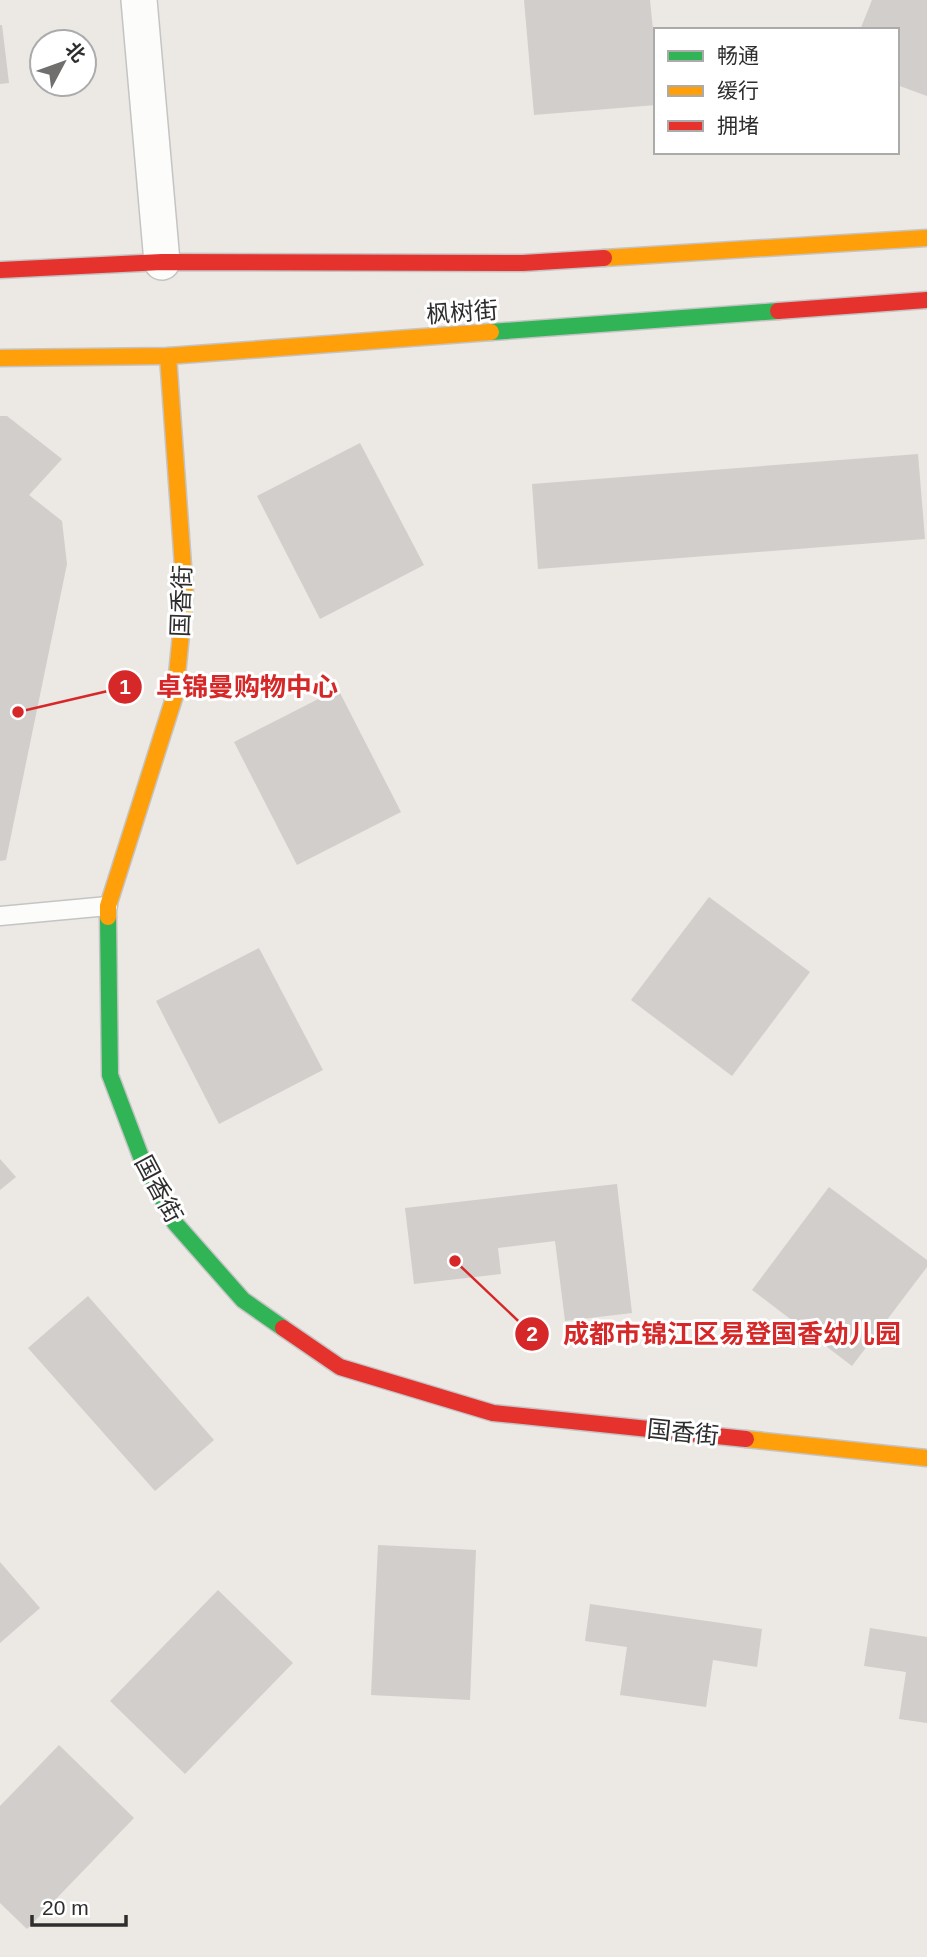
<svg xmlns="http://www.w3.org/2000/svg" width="927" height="1957" viewBox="0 0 927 1957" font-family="Arial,'Noto Sans SC',sans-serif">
<rect width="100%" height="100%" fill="#ece8e4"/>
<g fill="#d1cecb">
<polygon points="524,0 650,0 656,60 656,105 534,115"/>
<polygon points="872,0 927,0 927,96 897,85 897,30 860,30"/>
<polygon points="0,25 2,25 9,83 0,84"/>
<polygon points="0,416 7,416 62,459 29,495 62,521 67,564 6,860 0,861"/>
<polygon points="360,443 424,565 320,619 257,496"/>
<polygon points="918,454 925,539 538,569 532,484"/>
<polygon points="338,689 401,812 297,865 234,742"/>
<polygon points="709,897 810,972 732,1076 631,1000"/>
<polygon points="259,948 323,1070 219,1124 156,1001"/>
<polygon points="0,1159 16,1177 0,1190"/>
<polygon points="617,1184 632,1313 565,1321 555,1241 498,1248 501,1274 414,1284 405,1208"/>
<polygon points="829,1187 927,1260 927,1267 852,1366 752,1290"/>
<polygon points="88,1296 214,1440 155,1491 28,1348"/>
<polygon points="378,1545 476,1550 470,1700 371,1695"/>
<polygon points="0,1562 40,1608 0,1643"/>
<polygon points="218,1590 293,1663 185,1774 110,1701"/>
<polygon points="590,1604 762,1629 757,1667 713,1660 706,1707 620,1695 627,1647 585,1641"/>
<polygon points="870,1628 927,1637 927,1723 899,1719 906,1672 864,1666"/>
<polygon points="59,1745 134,1818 27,1929 0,1903 0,1806"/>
</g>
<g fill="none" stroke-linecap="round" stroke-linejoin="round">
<defs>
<polyline id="lane" points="0,916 108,906"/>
<polyline id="street" points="139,0 162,262"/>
<g id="fast">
<polyline points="491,332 778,311"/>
<polyline points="108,917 110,1075 141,1157 175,1223 243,1300 283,1328"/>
</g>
<g id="slow">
<polyline points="604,258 927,238"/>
<polyline points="0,358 168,356 491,332"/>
<polyline points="108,917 108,906 175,695 185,594 168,356"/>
<polyline points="746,1439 927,1458"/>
</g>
<g id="jam">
<polyline points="0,270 162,262 523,263 604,258"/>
<polyline points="778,311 927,300"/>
<polyline points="283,1328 340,1367 493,1413 746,1439"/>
</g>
</defs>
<use href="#lane" stroke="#c5c4c5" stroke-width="21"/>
<use href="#street" stroke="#c5c4c5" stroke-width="38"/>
<use href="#fast" stroke="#c5c4c5" stroke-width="19"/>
<use href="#slow" stroke="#c5c4c5" stroke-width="19"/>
<use href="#jam" stroke="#c5c4c5" stroke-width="19"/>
<use href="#lane" stroke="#fcfcfb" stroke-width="18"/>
<use href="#street" stroke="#fcfcfb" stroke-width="35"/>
<use href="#fast" stroke="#30b455" stroke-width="16"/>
<use href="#slow" stroke="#ff9f0a" stroke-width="16"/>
<use href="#jam" stroke="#e5322d" stroke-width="16"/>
</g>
<g text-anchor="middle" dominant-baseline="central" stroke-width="6" stroke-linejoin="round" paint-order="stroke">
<g font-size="24" fill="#2e2e2e" stroke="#fff">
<text transform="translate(462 312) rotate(-4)">枫树街</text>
<text transform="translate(181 601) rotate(-88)">国香街</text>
<text transform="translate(159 1189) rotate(62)">国香街</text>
<text transform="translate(683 1432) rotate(6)">国香街</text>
</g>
</g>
<path fill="none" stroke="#d62828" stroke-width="2.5" d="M18 712L125 687M455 1261L532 1334"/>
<g fill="#d62828" stroke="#fff" stroke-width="2.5">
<circle cx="18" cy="712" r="7"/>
<circle cx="455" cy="1261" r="7"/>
<circle cx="125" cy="687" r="18"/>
<circle cx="532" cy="1334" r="18"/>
</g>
<g font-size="21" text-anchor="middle" font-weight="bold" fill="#fff">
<text x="125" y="694">1</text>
<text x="532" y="1341">2</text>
</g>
<g font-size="26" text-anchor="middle" font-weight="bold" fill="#d62828" stroke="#fff" stroke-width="6" stroke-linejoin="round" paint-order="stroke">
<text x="247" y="696">卓锦曼购物中心</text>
<text x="732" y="1343">成都市锦江区易登国香幼儿园</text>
</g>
<rect x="654" y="28" width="245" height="126" fill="#ffffff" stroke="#ababab" stroke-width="2"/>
<rect x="668" y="51" width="35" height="10" fill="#30b455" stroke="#ababab" stroke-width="2"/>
<text x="717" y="63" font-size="21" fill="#2e2e2e">畅通</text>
<rect x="668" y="86" width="35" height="10" fill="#ff9f0a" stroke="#ababab" stroke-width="2"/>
<text x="717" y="98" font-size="21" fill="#2e2e2e">缓行</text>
<rect x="668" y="121" width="35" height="10" fill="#e5322d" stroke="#ababab" stroke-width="2"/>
<text x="717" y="133" font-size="21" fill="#2e2e2e">拥堵</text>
<g transform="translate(63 63) rotate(49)"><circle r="33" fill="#ffffff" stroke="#ababab" stroke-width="2"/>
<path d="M0-5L12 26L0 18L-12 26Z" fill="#706f6e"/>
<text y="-10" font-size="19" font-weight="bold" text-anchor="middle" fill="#2e2e2e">北</text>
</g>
<path d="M32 1915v10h94v-10" fill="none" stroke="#2e2e2e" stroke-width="3.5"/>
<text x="42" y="1915" font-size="21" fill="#2e2e2e" stroke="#ffffff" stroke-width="5" paint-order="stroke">20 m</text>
</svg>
